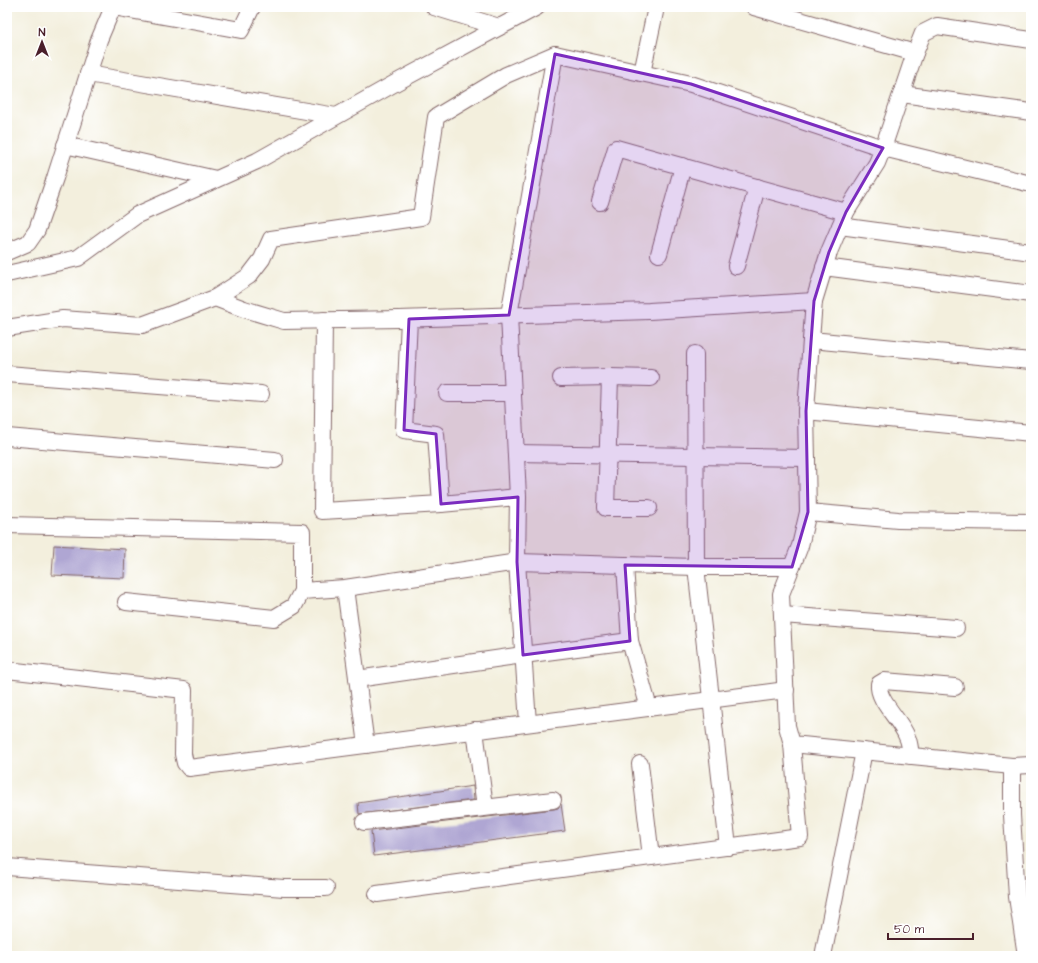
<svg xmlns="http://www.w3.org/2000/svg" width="1038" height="963" viewBox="0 0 1038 963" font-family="'Architects Daughter',sans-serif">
<rect width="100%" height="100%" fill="#fff"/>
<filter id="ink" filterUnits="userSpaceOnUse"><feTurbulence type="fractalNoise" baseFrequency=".025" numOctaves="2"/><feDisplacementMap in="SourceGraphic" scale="8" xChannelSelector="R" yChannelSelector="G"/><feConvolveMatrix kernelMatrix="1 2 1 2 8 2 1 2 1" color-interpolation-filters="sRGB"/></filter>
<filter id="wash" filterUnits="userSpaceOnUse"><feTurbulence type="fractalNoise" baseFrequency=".012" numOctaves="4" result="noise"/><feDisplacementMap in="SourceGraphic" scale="16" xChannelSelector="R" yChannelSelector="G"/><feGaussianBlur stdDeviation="0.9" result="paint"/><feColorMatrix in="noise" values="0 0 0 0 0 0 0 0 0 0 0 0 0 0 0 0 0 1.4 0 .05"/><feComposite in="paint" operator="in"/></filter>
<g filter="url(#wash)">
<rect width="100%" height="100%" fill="#f3efdd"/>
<g id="blocks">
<g fill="#afa6d3">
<polygon points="54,545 125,549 124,578 52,575"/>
<polygon points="473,786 474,800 359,814 358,803"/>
<polygon points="561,804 565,831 374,856 371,831 554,809 558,808"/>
</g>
</g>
</g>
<g filter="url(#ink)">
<use href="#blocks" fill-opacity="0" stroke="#856869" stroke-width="1"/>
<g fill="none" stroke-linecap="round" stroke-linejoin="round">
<defs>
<g id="minor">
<polyline points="113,7 241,30 252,7"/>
<polyline points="434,7 499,27"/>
<polyline points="754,7 915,53"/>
<polyline points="642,73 655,12"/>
<polyline points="88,74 336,116"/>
<polyline points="902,94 1031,112"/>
<polyline points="65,145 216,179"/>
<polyline points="1031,184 883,148 877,163 846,212 829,252 814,301 811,340 1031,361"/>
<polyline points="600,202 616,148 846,212"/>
<polyline points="840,226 1031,252"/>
<polyline points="7,252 28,243 37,230 55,178 99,40 113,7"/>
<polyline points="659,254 683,166"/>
<polyline points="736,266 757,187"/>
<polyline points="824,267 1031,294"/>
<polyline points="7,274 78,258 137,215 257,161 397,82 537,7"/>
<polyline points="215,298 249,276 262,259 271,239 421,217 436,117 506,75 555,54"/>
<polyline points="409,319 404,430 436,434 441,504"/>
<polyline points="324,320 322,511 441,504 518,497 517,562 528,723"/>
<polyline points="7,328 63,319 142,325 215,298 244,309 284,321 399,319 649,311 814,301"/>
<polyline points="811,340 806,411 808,512 800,546 781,594 787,726 792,744 1012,766 1031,765"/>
<polyline points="695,354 696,567 728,847"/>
<polyline points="7,374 261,394"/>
<polyline points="610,377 606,508 649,508"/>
<polyline points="561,378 610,377 651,378"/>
<polyline points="447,393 513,393"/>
<polyline points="806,411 1031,433"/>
<polyline points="7,437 275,460"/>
<polyline points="516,453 807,458"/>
<polyline points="518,497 509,315 555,54 691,84 883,148 915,53 923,33 937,26 1031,40"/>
<polyline points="808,512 898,520 1031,522"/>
<polyline points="7,525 302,532 302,591 345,588 517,562 696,567 792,567"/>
<polyline points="625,565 630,641"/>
<polyline points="345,588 366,745"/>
<polyline points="126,602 274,618 294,606 302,591"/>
<polyline points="782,615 956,628"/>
<polyline points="7,670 184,690 183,754 185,763 189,768 786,690"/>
<polyline points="357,679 523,655 630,641 649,708"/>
<polyline points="475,730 485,807"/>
<path d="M911 756C910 750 910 743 907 737 901 720 877 701 879 684L884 681 955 687"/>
<polyline points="640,764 651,857"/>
<polyline points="1012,766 1012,815 1017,897 1025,949"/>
<polyline points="364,822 553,800"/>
<polyline points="7,867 284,888 326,888"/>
<polyline points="377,894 800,837 792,744"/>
<polyline points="823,956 864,751"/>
</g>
</defs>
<use href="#minor" stroke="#856869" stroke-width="18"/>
<use href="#minor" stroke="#fff" stroke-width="16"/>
</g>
</g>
<path fill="#7b2cbf" fill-opacity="0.2" stroke="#7b2cbf" stroke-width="3" stroke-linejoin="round" d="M555 54 691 84 883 148 846 212 829 252 814 301 806 411 808 512 792 567 625 565 630 641 523 655 517 562 518 497 441 504 436 434 404 430 409 319 509 315Z"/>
<rect width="1038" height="963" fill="none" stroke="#fff" stroke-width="24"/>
<g transform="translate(42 42)" stroke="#ffffff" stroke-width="3" paint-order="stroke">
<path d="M0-3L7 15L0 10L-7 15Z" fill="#4a1f2b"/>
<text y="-6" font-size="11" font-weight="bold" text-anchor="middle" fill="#4a1f2b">N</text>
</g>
<path d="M888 933v6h85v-6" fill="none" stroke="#4a1f2b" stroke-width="2"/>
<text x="894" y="933" font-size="12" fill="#4a1f2b" stroke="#ffffff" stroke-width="3" paint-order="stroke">50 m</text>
</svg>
